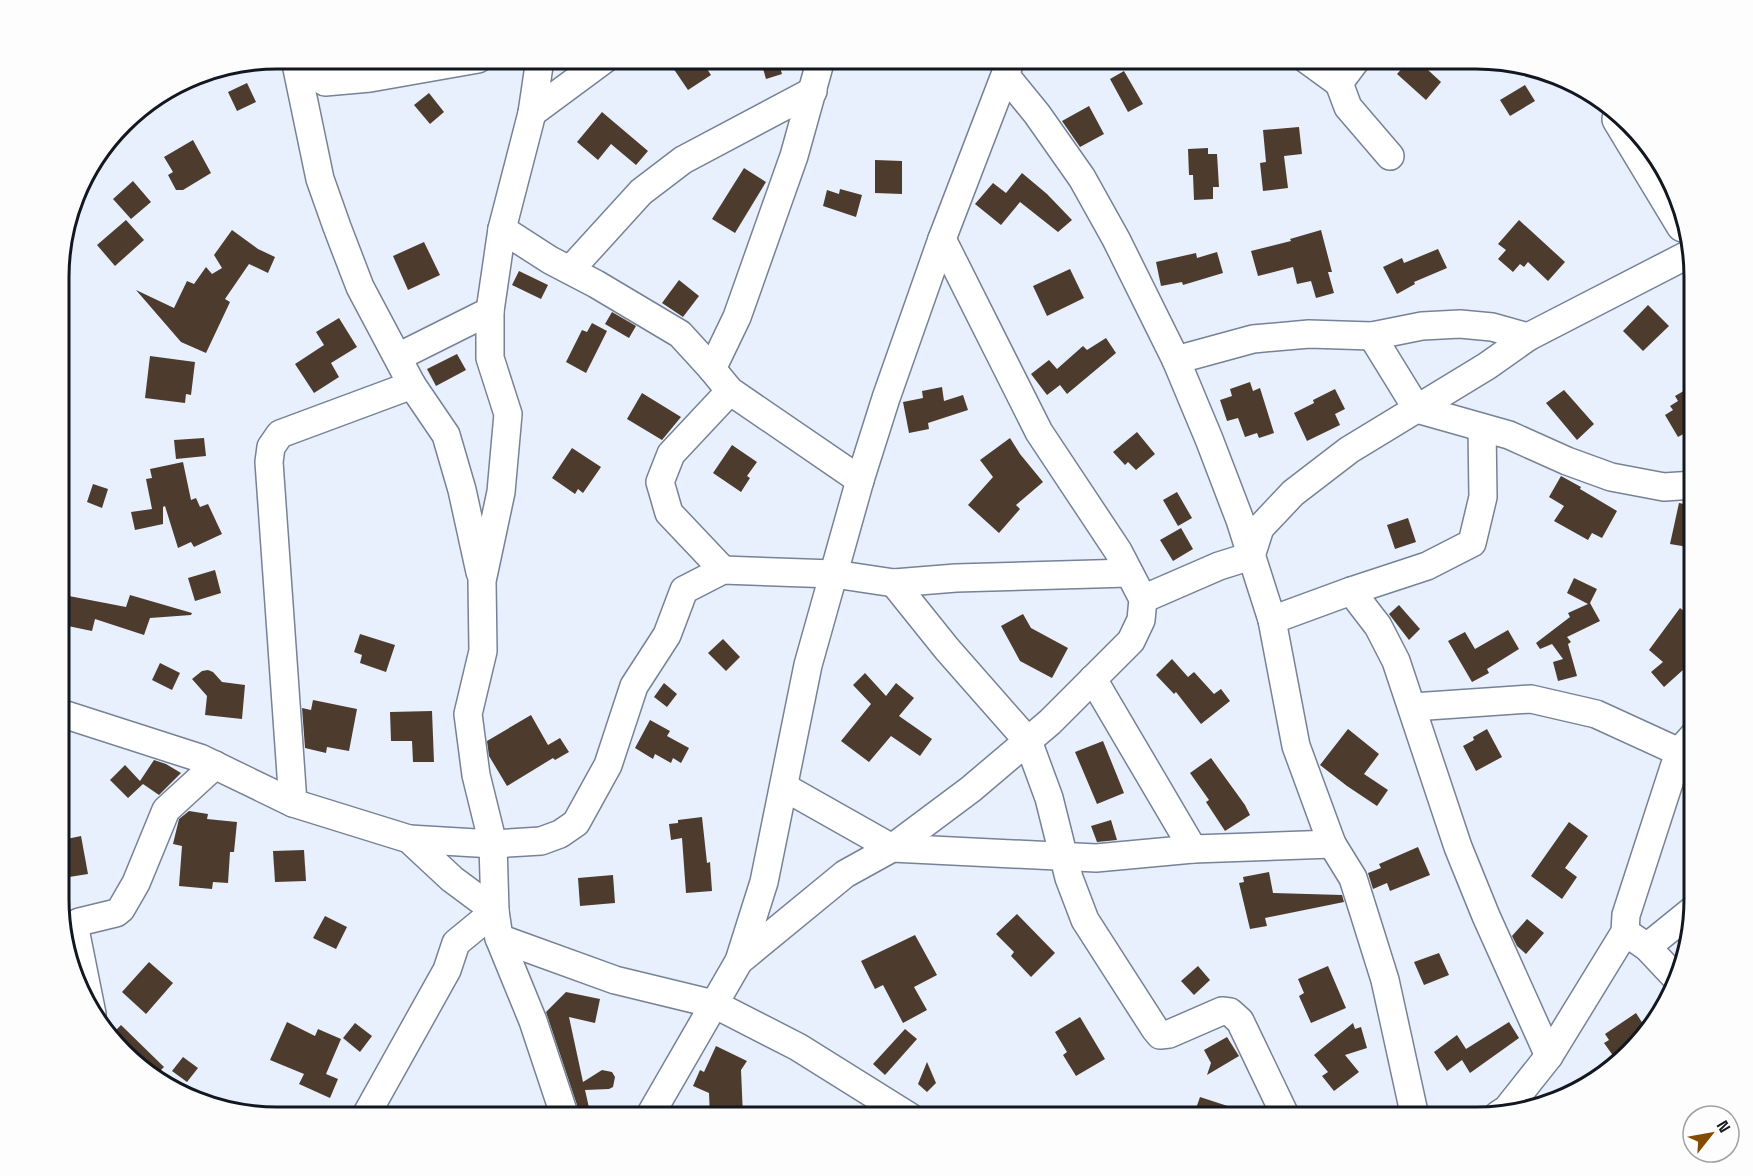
<svg xmlns="http://www.w3.org/2000/svg" width="1753" height="1176" viewBox="0 0 1753 1176" font-family="'Space Grotesk',sans-serif">
<rect width="100%" height="100%" fill="#e8f0fe"/>
<g fill="#4d3c2e">
<polygon points="681,58 700,58 711,75 688,90 671,65"/>
<polygon points="760,58 777,58 782,74 766,79"/>
<polygon points="1411,58 1415,58 1441,82 1426,100 1397,74"/>
<polygon points="1124,71 1143,104 1128,112 1110,79"/>
<polygon points="247,83 256,102 237,111 228,92"/>
<polygon points="1525,85 1535,101 1510,116 1500,100"/>
<polygon points="429,93 444,112 430,124 414,105"/>
<polygon points="1089,106 1104,134 1080,147 1062,121"/>
<polygon points="602,112 648,151 636,165 611,144 598,160 577,142"/>
<polygon points="1299,127 1302,154 1284,156 1288,188 1263,191 1260,163 1266,162 1263,130"/>
<polygon points="193,140 211,173 183,190 176,190 168,175 173,172 164,157"/>
<polygon points="1208,148 1208,154 1217,154 1219,187 1213,187 1213,199 1194,200 1193,175 1189,175 1188,149"/>
<polygon points="875,160 902,161 902,194 875,193"/>
<polygon points="744,168 766,182 735,233 712,219"/>
<polygon points="1022,173 1047,194 1072,220 1058,232 1020,202 1001,225 975,204 993,183 1006,193"/>
<polygon points="133,181 151,202 131,219 113,199"/>
<polygon points="840,189 862,195 856,217 823,206 827,190 839,194"/>
<polygon points="126,220 144,240 115,266 97,245"/>
<polygon points="1519,220 1565,262 1548,281 1528,262 1524,267 1520,264 1513,272 1498,259 1506,250 1498,244"/>
<polygon points="232,230 258,249 275,257 268,273 249,264 225,299 230,302 206,353 181,342 136,290 174,308 187,281 194,284 206,267 212,274 222,268 214,255"/>
<polygon points="1321,230 1332,272 1328,272 1334,293 1316,298 1311,281 1297,284 1293,267 1258,276 1251,251 1291,241 1290,239"/>
<polygon points="424,242 440,275 408,290 393,256"/>
<polygon points="1438,249 1447,268 1414,282 1415,284 1397,294 1383,267 1402,258 1404,263"/>
<polygon points="1217,252 1223,273 1183,285 1182,282 1161,286 1156,262 1196,253 1197,258"/>
<polygon points="1070,269 1084,298 1047,316 1033,286"/>
<polygon points="519,271 548,285 541,299 512,285"/>
<polygon points="679,280 699,296 683,317 662,303"/>
<polygon points="1648,305 1669,326 1643,351 1623,331"/>
<polygon points="612,312 636,326 629,338 605,324"/>
<polygon points="339,318 357,347 331,363 339,377 314,393 295,364 324,345 316,332"/>
<polygon points="592,323 607,331 586,373 566,362 582,330 587,332"/>
<polygon points="1106,338 1116,353 1067,394 1060,385 1047,395 1031,374 1049,360 1057,369 1083,346 1087,350"/>
<polygon points="457,354 466,370 436,386 427,369"/>
<polygon points="150,356 195,362 191,395 186,394 185,403 145,398"/>
<polygon points="1250,382 1253,391 1260,388 1274,433 1259,438 1257,433 1245,437 1238,418 1227,421 1220,400 1232,396 1230,389"/>
<polygon points="1694,385 1694,428 1678,437 1665,415 1673,410 1670,406 1678,401 1675,396"/>
<polygon points="942,387 944,401 963,395 968,410 928,423 929,429 909,433 903,402 923,398 922,391"/>
<polygon points="1335,389 1345,409 1335,414 1340,425 1307,441 1294,413 1314,403 1313,400"/>
<polygon points="1564,390 1594,424 1577,440 1546,403"/>
<polygon points="642,393 681,417 662,440 627,419"/>
<polygon points="1137,432 1155,454 1136,470 1128,462 1125,465 1113,452"/>
<polygon points="204,438 206,456 176,459 174,440"/>
<polygon points="1010,438 1020,454 1043,482 1016,505 1020,509 999,533 968,505 993,477 980,460"/>
<polygon points="732,445 757,462 747,476 750,478 741,492 713,473"/>
<polygon points="572,448 601,467 583,493 578,489 575,494 552,478"/>
<polygon points="183,462 191,500 196,498 200,507 208,504 222,534 194,547 191,542 178,548 165,506 163,507 163,524 135,530 131,512 152,509 146,479 152,478 150,469"/>
<polygon points="1561,476 1581,487 1580,489 1617,511 1602,538 1592,533 1588,540 1554,521 1564,506 1549,497"/>
<polygon points="93,484 108,489 102,508 87,502"/>
<polygon points="1177,492 1192,518 1178,526 1163,500"/>
<polygon points="1679,503 1694,506 1688,547 1670,544"/>
<polygon points="1408,518 1416,542 1395,549 1387,525"/>
<polygon points="1181,528 1193,549 1173,561 1160,540"/>
<polygon points="215,570 221,593 195,601 188,578"/>
<polygon points="1574,578 1597,589 1590,603 1600,621 1567,637 1571,642 1568,644 1577,676 1558,681 1553,662 1563,659 1552,644 1540,649 1536,643 1570,617 1568,613 1588,604 1567,593"/>
<polygon points="130,595 192,613 191,615 150,618 144,635 95,619 92,631 63,625 69,596 126,607"/>
<polygon points="1399,605 1420,629 1409,640 1389,614"/>
<polygon points="1680,608 1694,619 1694,660 1664,687 1651,672 1663,662 1649,650"/>
<polygon points="1023,614 1031,628 1068,648 1052,678 1020,661 1001,626"/>
<polygon points="1508,630 1519,649 1487,669 1489,673 1472,682 1448,641 1465,632 1475,649"/>
<polygon points="360,634 395,645 386,672 360,663 362,655 354,652"/>
<polygon points="723,639 740,657 726,671 708,653"/>
<polygon points="1172,659 1188,677 1194,672 1214,694 1221,689 1230,701 1201,724 1176,692 1174,694 1156,675"/>
<polygon points="160,663 180,673 172,690 152,680"/>
<polygon points="208,670 213,672 222,682 245,685 242,719 205,715 207,696 192,679 202,671"/>
<polygon points="865,673 886,696 896,683 914,698 899,716 932,739 920,756 891,736 869,762 841,741 871,704 853,685"/>
<polygon points="664,683 677,694 667,707 654,697"/>
<polygon points="313,700 357,709 349,751 327,747 326,753 305,748 302,708 311,710"/>
<polygon points="432,711 434,762 413,762 412,741 391,741 390,712"/>
<polygon points="531,715 548,745 560,738 569,752 555,760 553,758 507,786 489,756 487,741"/>
<polygon points="650,720 670,731 667,736 689,748 681,763 673,758 671,763 655,754 653,759 635,748"/>
<polygon points="1348,729 1379,754 1364,774 1388,790 1377,806 1347,786 1320,765"/>
<polygon points="1487,729 1502,757 1476,771 1463,746 1474,740 1473,737"/>
<polygon points="1103,741 1124,793 1097,804 1075,752"/>
<polygon points="1211,758 1245,805 1250,815 1225,831 1206,802 1209,800 1190,773"/>
<polygon points="154,760 166,764 181,773 159,795 143,784 128,798 110,780 125,765 140,781"/>
<polygon points="189,811 208,814 207,819 237,822 234,852 230,852 228,883 213,882 212,889 179,886 182,846 173,844 179,819"/>
<polygon points="702,817 707,863 710,862 712,891 686,893 682,838 671,840 669,824 678,823 678,820"/>
<polygon points="1111,820 1117,840 1097,842 1091,826"/>
<polygon points="1569,822 1588,836 1565,868 1577,877 1562,899 1531,876"/>
<polygon points="81,836 88,874 69,877 62,840"/>
<polygon points="1418,847 1430,875 1390,891 1387,883 1373,889 1368,873 1381,868 1379,864"/>
<polygon points="304,850 306,881 275,882 273,851"/>
<polygon points="1269,872 1273,893 1342,895 1344,902 1265,918 1267,926 1250,929 1239,883 1244,882 1243,877"/>
<polygon points="613,875 615,903 580,906 578,878"/>
<polygon points="1017,914 1055,953 1031,977 1011,956 1014,952 996,934"/>
<polygon points="325,916 347,927 336,949 313,938"/>
<polygon points="1527,919 1544,933 1526,954 1517,946 1512,936"/>
<polygon points="915,935 937,975 914,987 927,1010 903,1023 883,985 875,989 861,961"/>
<polygon points="1439,953 1449,975 1424,985 1414,962"/>
<polygon points="149,962 173,983 146,1014 122,992"/>
<polygon points="1198,966 1210,980 1194,995 1181,981"/>
<polygon points="1328,966 1346,1008 1311,1023 1299,996 1304,993 1298,979"/>
<polygon points="566,992 600,999 595,1023 569,1017 583,1082 602,1070 612,1072 615,1077 613,1087 609,1089 585,1090 590,1112 580,1114 546,1012"/>
<polygon points="1636,1013 1647,1030 1628,1048 1614,1057 1604,1043 1609,1040 1605,1034"/>
<polygon points="1080,1017 1105,1059 1076,1076 1063,1055 1067,1052 1055,1032"/>
<polygon points="287,1022 315,1036 318,1029 341,1039 326,1074 338,1079 330,1098 299,1084 304,1074 270,1060"/>
<polygon points="1509,1022 1519,1038 1470,1073 1462,1060 1447,1071 1434,1052 1457,1035 1466,1049"/>
<polygon points="355,1023 372,1036 360,1052 343,1038"/>
<polygon points="1353,1023 1355,1029 1361,1027 1367,1048 1345,1055 1359,1072 1334,1091 1322,1076 1328,1072 1314,1055"/>
<polygon points="121,1025 164,1067 153,1078 112,1034"/>
<polygon points="905,1029 917,1039 885,1075 873,1064"/>
<polygon points="1227,1037 1239,1056 1207,1075 1211,1063 1204,1050"/>
<polygon points="716,1046 747,1061 741,1070 743,1116 710,1117 709,1093 693,1086 700,1070 704,1072"/>
<polygon points="183,1057 198,1068 187,1082 172,1071"/>
<polygon points="927,1062 936,1083 927,1092 918,1084"/>
<polygon points="1200,1097 1252,1114 1252,1117 1193,1117"/>
</g>
<g fill="none" stroke-linecap="round" stroke-linejoin="round">
<defs>
<g id="minor">
<polyline points="295,59 320,179 337,227 360,287 412,385 446,435 462,490 480,572"/>
<polyline points="295,59 325,82 370,78 478,59"/>
<polyline points="1306,59 1339,83 1357,59"/>
<polyline points="1006,76 1037,114 1082,178 1116,239 1176,360 1209,439 1240,520 1272,620 1296,746 1332,844 1353,878 1385,980 1415,1117"/>
<polyline points="1339,83 1348,107 1390,156"/>
<polyline points="532,113 605,59"/>
<polyline points="502,229 550,260 596,284 680,334 712,369 730,391 860,480"/>
<polyline points="570,270 641,192 683,160 813,91"/>
<polyline points="1372,336 1417,409 1509,435 1567,461 1611,477 1664,487 1694,485"/>
<polyline points="1528,337 1691,253"/>
<polyline points="398,357 490,311"/>
<polyline points="712,369 737,317 794,156 821,59"/>
<polyline points="723,570 669,513 660,482 671,454 730,391"/>
<polyline points="894,583 947,649 1028,741 1049,798 1069,878 1085,920 1155,1029 1160,1035 1169,1034 1222,1011 1230,1012 1240,1021 1286,1117"/>
<polyline points="1351,591 1378,626 1396,661 1458,847 1486,916 1549,1056"/>
<polyline points="1143,599 1219,566 1251,556 1260,528 1293,493 1349,450 1487,366 1528,337 1492,327 1460,324 1422,326 1372,336 1309,334 1253,339 1176,360"/>
<polyline points="1272,620 1351,591 1427,566 1472,543 1483,497 1482,428"/>
<polyline points="1093,679 1193,849"/>
<polyline points="1413,707 1531,699 1596,714 1679,752"/>
<polyline points="60,713 200,758 293,803 409,839 452,879 495,911 499,938 533,1021 565,1117"/>
<polyline points="784,787 892,848 1096,858 1193,849 1332,844"/>
<polyline points="293,803 269,462 271,447 280,434 412,385"/>
<polyline points="409,839 493,844 541,841 560,834 576,823 608,765 634,686 667,635 684,590 723,570 834,574 894,583 956,578 1129,573"/>
<polyline points="1625,932 1647,947 1678,980"/>
<polyline points="499,938 615,980 714,1004 798,1047 910,1117"/>
<polyline points="1647,947 1694,909"/>
<polyline points="739,961 845,874 892,848 971,789 1050,722 1131,641 1141,620 1143,599 1118,551 1039,432 942,239"/>
<polyline points="92,1014 75,929 79,922 116,913 121,909 136,883 166,810 215,765"/>
<polyline points="1498,1115 1507,1109 1549,1056 1625,932 1626,915 1679,752 1694,735"/>
<polyline points="365,1117 447,970 456,943 495,911 493,844 476,775 468,714 483,651 482,581 501,492 508,414 490,358 490,311 502,229 532,113 540,59"/>
<polyline points="649,1117 739,961 764,882 808,665 860,480 886,398 942,239 1010,62"/>
</g>
<polyline id="major" points="1619,119 1683,225"/>
</defs>
<use href="#minor" stroke="#768295" stroke-width="30"/>
<use href="#major" stroke="#768295" stroke-width="36"/>
<use href="#minor" stroke="#fff" stroke-width="27"/>
<use href="#major" stroke="#fff" stroke-width="33"/>
</g>
<path d="M0 0H1753V1176H0ZM277 69H1476A208 208 0 0 1 1684 277V899A208 208 0 0 1 1476 1107H277A208 208 0 0 1 69 899V277A208 208 0 0 1 277 69Z" fill="#fdfdfd" fill-rule="evenodd"/>
<path fill="none" stroke="#13171f" stroke-width="3" d="M277 69H1476A208 208 0 0 1 1684 277V899A208 208 0 0 1 1476 1107H277A208 208 0 0 1 69 899V277A208 208 0 0 1 277 69Z"/>
<g transform="translate(1711 1134) rotate(59)"><circle r="28" fill="#fdfdfd" stroke="#9fa1a4" stroke-width="1.5"/>
<path d="M0-4.5L10 22L0 15L-10 22Z" fill="#854b01"/>
<text y="-9" font-size="16" font-weight="bold" text-anchor="middle" fill="#13171f">N</text>
</g>
</svg>
